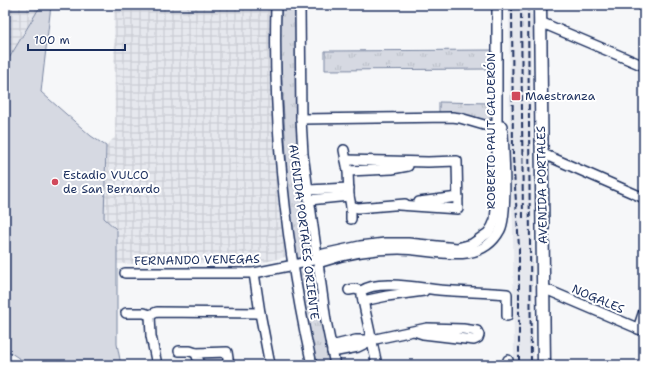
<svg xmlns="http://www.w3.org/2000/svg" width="649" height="370" viewBox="0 0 649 370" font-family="'Shantell Sans',sans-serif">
<defs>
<pattern id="industrial-grid" width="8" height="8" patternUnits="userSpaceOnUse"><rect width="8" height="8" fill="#e6e8ee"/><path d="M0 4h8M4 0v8" fill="none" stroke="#c5c7ce"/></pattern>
<pattern id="grass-tufts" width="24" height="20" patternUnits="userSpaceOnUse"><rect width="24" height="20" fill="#d6d9e2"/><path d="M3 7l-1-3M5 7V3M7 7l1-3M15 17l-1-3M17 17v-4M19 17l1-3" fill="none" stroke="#b7bbc4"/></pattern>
</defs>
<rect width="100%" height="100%" fill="#f6f7f9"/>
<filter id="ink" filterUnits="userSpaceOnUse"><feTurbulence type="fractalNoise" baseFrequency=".025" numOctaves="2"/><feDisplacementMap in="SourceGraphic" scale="8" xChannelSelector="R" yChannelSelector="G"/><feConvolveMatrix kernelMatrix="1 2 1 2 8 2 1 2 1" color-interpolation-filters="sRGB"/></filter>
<g filter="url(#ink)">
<polygon fill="#e6e8ee" points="509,5 531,5 531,15 532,15 533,20 534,38 531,38 534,365 514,365 513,226 510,165"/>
<g fill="url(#industrial-grid)">
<polygon points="5,5 41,5 5,65"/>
<polygon points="114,5 272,5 271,86 285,257 261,263 117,264 117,231 104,218 106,146 115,137"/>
</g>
<g fill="url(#grass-tufts)" stroke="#7884a0">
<polygon points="281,5 298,5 298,97 334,365 316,365 300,291 289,209 280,45"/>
<polygon points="494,50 494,68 490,69 325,70 325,51"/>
<polygon points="439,102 490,103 490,121 439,115"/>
<polygon points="199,356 224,356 226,365 203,365"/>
</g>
<polygon fill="#d6d9e2" stroke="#7884a0" points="41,5 51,5 41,92 91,136 106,146 104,218 117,230 117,344 121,365 29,365 5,349 5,65"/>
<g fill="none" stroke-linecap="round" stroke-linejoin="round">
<defs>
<g id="minor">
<path d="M276 5C273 124 286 249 312 365"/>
<polyline points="300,5 301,119 303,154 326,321 335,365"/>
<polyline points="540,22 644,66"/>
<polyline points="301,119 452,117 460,118 484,125 502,126"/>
<polyline points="344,150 348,171 349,196 351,206 358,208 405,204"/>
<polyline points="541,153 644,198"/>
<polyline points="346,160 428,162 457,161 458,209 399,205"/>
<polyline points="348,171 392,169 408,166"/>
<polyline points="308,190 349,188"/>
<polyline points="309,200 349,196"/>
<polyline points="419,202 458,197"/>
<polyline points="351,219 351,206"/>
<path d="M317 259 321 262C345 254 374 249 399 249 433 249 480 268 500 230 508 214 504 153 503 132"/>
<polyline points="125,273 254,273 294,265 317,259 319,255 360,246 385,243 408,243 457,248 472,244 488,233 492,227 495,220 497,199 497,5"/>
<polyline points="254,273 260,313 270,365"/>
<polyline points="543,288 644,331"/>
<path d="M349 290 355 289 361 291C377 279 420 288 439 290 462 292 484 292 507 294V316"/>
<polyline points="362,296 377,365"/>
<polyline points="363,301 387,296 424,291"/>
<polyline points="126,313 144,313 150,315 157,312 260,313"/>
<polyline points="150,315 151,336 157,365"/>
<polyline points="638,329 644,311"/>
<polyline points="331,346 356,340 371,340 427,328 463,329 477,331 479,335 478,338 474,340 423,334 414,331"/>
<polyline points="179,351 190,351 196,353"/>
<polyline points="332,352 358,347 370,341"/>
<polyline points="508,360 508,365"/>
<polyline points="200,365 196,353 227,352 229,365"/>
</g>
<polyline id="major" points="540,5 544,365"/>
</defs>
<use href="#minor" stroke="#1b2f5e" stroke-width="12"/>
<use href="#major" stroke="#1b2f5e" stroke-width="15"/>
<use href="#minor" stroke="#fff" stroke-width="9"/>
<use href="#major" stroke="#fff" stroke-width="12"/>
<g stroke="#1b2f5e" stroke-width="2" stroke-dasharray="6 3" stroke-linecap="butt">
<polyline points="512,5 513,157 519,247 519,365"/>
<polyline points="521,5 523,221"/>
<polyline points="528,5 531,365"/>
</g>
</g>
</g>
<g fill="#d1495b" stroke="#fff" stroke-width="1.5">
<rect x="511" y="91" width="10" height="10" rx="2"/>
<circle cx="55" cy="182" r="4"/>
</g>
<g text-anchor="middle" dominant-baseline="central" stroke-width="4" stroke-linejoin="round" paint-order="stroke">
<g font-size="12" fill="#1b2f5e" stroke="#fff" text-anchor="start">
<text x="525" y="96">Maestranza</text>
<text x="63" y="175">Estadio VULCO<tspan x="63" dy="14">de San Bernardo</tspan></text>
</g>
<g font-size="12" fill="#1b2f5e" stroke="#fff">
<text transform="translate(491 131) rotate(-90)">ROBERTO PAUT CALDERÓN</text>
<text transform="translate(542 185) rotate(-91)">AVENIDA PORTALES</text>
<text transform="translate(304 232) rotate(83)">AVENIDA PORTALES ORIENTE</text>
<text transform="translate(197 260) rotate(-1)">FERNANDO VENEGAS</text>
<text transform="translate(598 299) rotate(23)">NOGALES</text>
</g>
</g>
<rect width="649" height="370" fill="none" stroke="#fff" stroke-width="20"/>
<rect x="10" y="10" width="629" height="350" fill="none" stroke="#1b2f5e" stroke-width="1.5" filter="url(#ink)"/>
<path d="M28 44v6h97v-6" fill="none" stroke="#1b2f5e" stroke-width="2"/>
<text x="34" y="44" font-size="12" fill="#1b2f5e" stroke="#ffffff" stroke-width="3" paint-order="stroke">100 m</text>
</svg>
